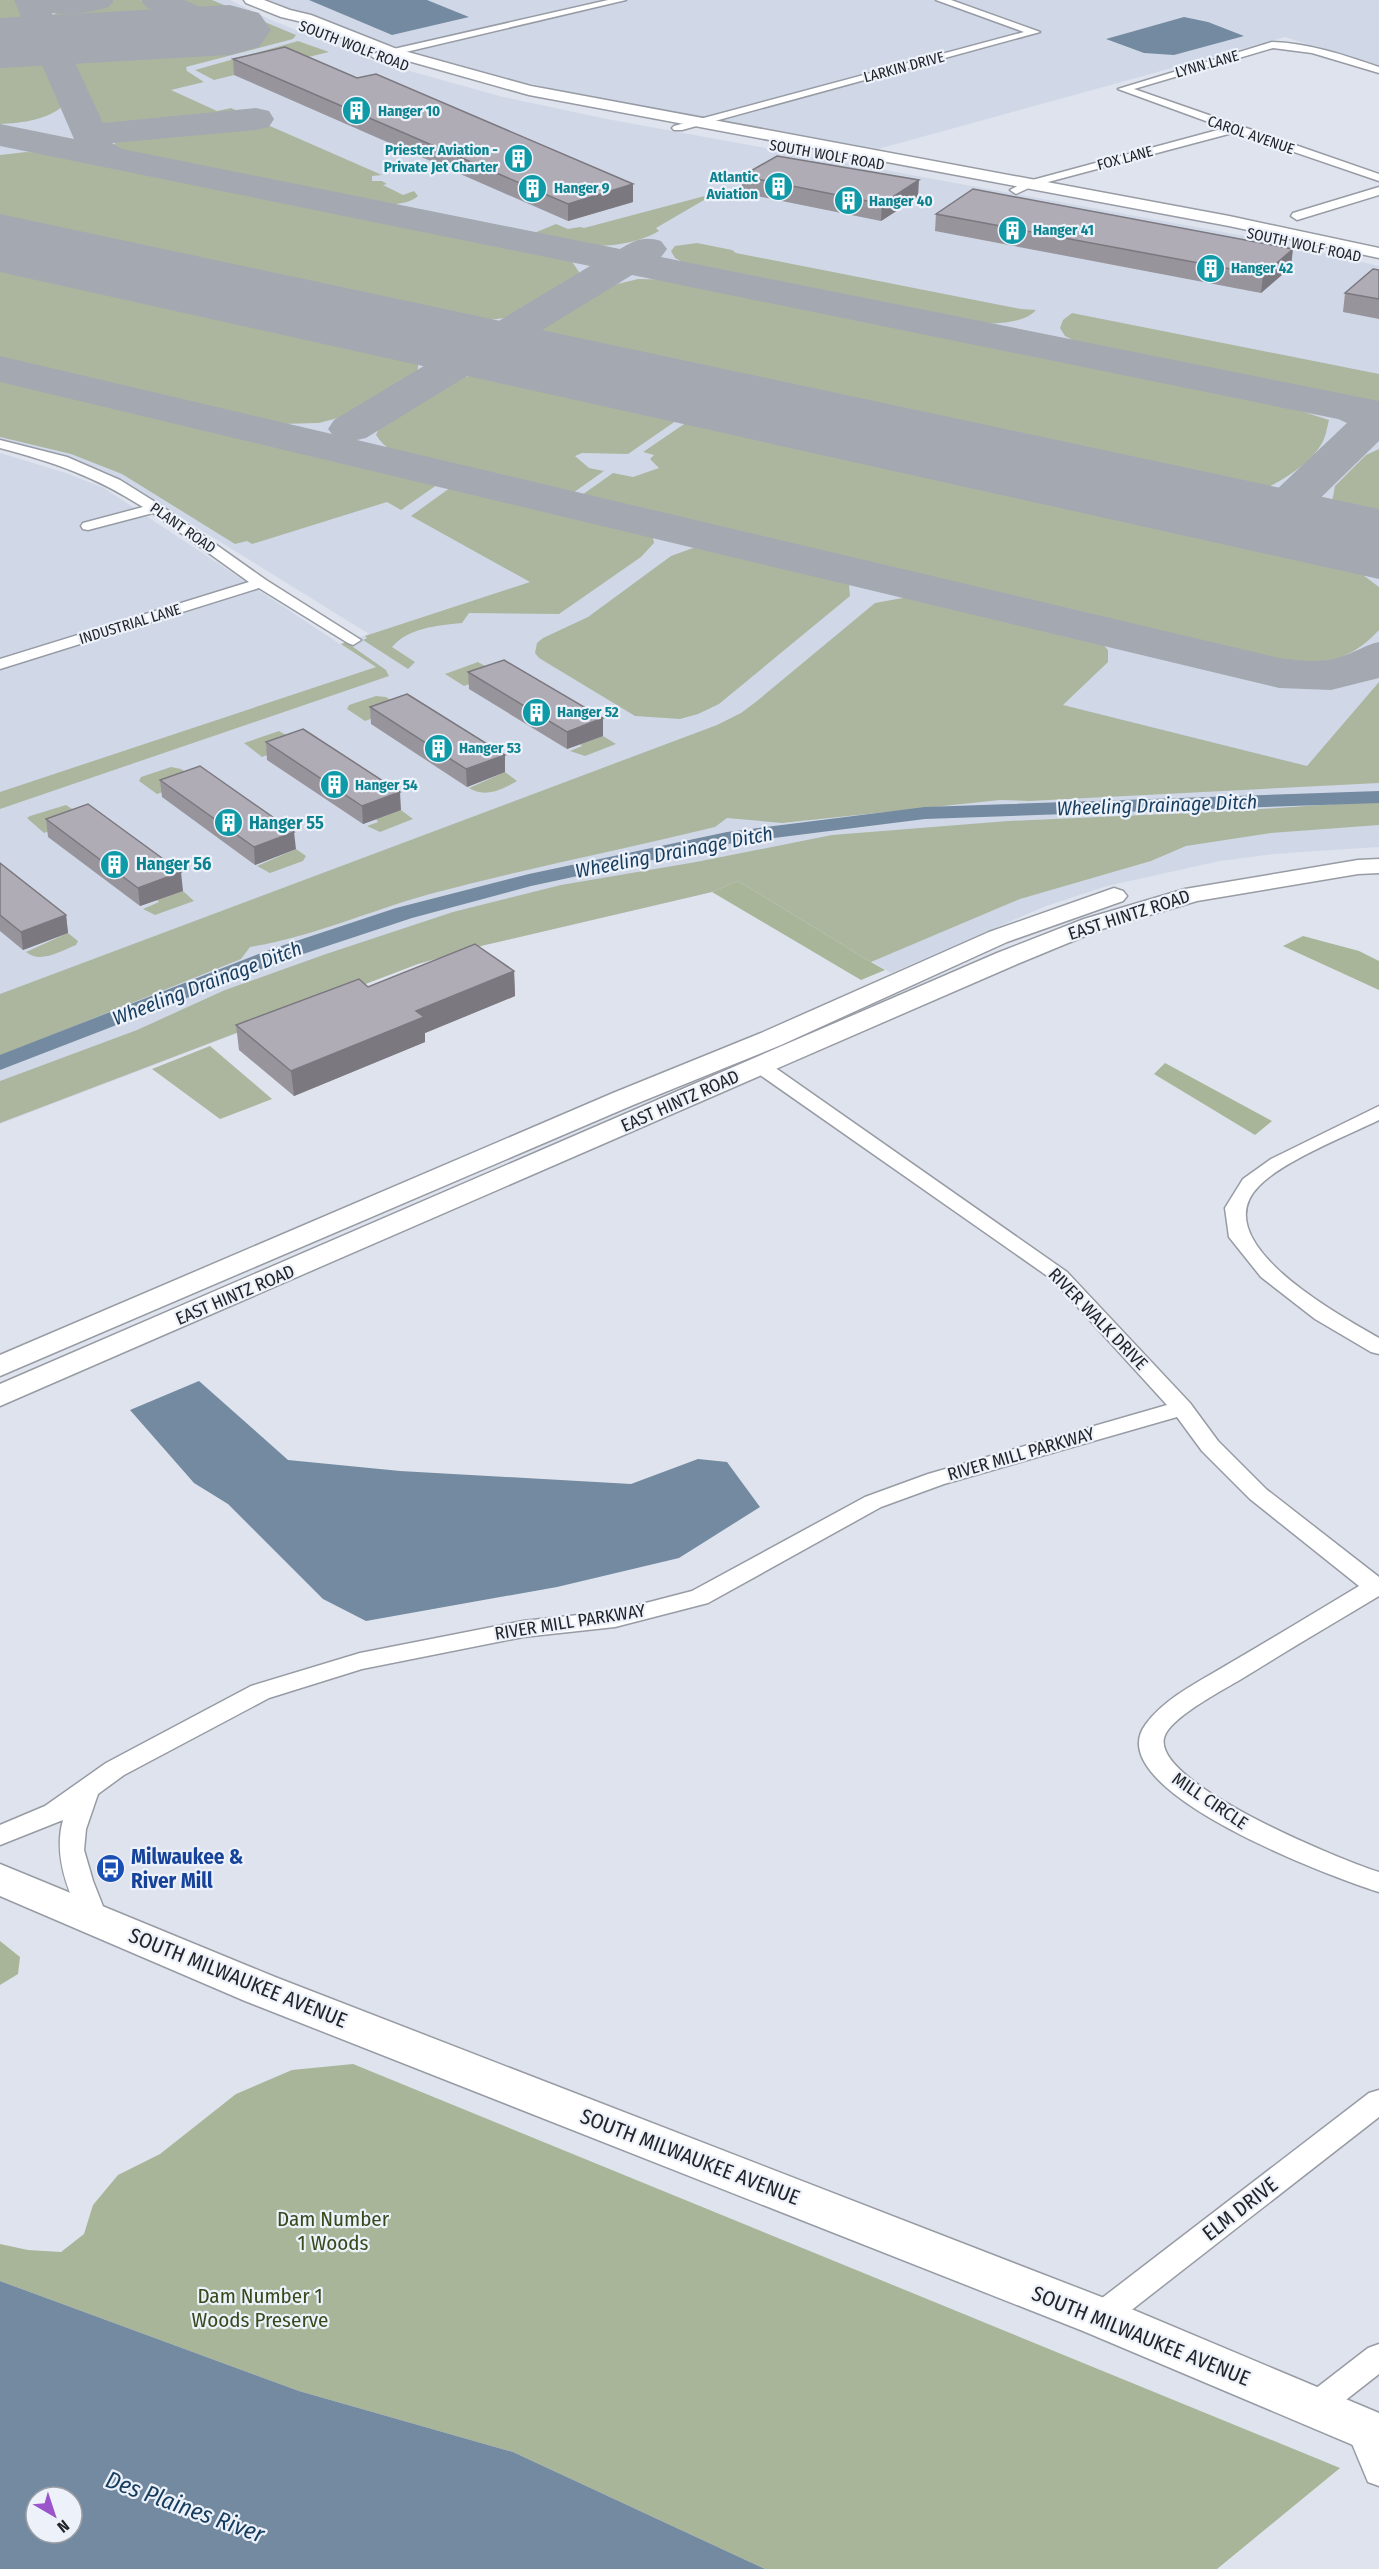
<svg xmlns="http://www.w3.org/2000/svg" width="1379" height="2569" viewBox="0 0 1379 2569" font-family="'Fira Sans Condensed',sans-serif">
<rect width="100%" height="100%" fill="#dee3ed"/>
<g fill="#d0d8e8">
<polygon points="0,0 230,0 271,20 374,61 503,97 607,119 1261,239 1379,266 1379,847 1273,854 1220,861 1107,886 1046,906 891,973 738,881 712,892 485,945 418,964 0,1124 0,453 66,473 104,488 340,644 369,634 111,474 81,462 0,440"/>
<polygon points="267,0 1379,0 1379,67 1285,37 878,149 642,110 461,67 312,19"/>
</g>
<g fill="#acb69f">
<polygon points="0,0 20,0 31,27 30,30 0,37"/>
<polygon points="115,0 140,0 179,19 178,22 164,27 63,33 55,30 48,17 61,11"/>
<path d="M172 0H212L296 35 293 39 186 67 187 71 204 82 171 90 217 111 231 108 240 112 238 114 132 125C120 126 107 127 96 119L63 49 73 45 232 36 229 24Z"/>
<polygon points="298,41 329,52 214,80 195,70"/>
<path d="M0 51C50 57 47 59 66 103 50 120 22 123 0 124Z"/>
<path d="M250 125 270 126 382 175 372 176V181H382L387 184 383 185 403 195 414 191 418 196C407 206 385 205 371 203L127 154 114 149 115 142 130 136Z"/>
<polygon points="26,152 57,153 549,253 571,260 579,272 576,281 515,317 479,321 458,319 0,221 0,155"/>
<path d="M716 193 656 228 659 231C628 249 589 248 555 241 547 239 539 239 534 233L556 224 568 229 580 227 584 228Z"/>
<path d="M697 243 732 250 736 253 1021 309 1036 310C1023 326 982 324 963 323L696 269 675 258 671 251 675 246Z"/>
<path d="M0 264 406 354C419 361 422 366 413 378L349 415 319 423 279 424 0 360Z"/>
<path d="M638 279 681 280 1205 386 1279 404 1329 420C1327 427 1326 437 1322 443 1310 465 1280 482 1258 492L556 340 544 336 540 330 543 324 605 287Z"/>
<polygon points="1072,313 1379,374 1379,406 1089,348 1065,336 1060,328 1063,320"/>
<path d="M479 374H495L683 416 628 454 582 453 575 456 589 468 604 471 570 495 411 458C395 453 385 449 376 435L381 424 454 379Z"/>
<polygon points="0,377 441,482 401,510 387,502 252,544 247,541 235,544 122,474 71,454 0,437"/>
<path d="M693 418 1326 559 1363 575 1379 587V630C1344 668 1313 664 1265 659L579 497 613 473 633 477 659 468 650 459 654 455 643 452Z"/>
<polygon points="1379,449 1379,515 1331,507 1335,486 1366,455"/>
<path d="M454 485 641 531 653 538 654 543 641 557 559 614 469 613 462 623C436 626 410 627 392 647L415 662 408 669 363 640 367 638 365 636 530 582 411 516Z"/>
<path d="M693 548C721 548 829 569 849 585L850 596 719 704 698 714 680 719 635 716 539 658 535 653 537 643 543 638 588 617 671 556Z"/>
<path d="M908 597 927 598 1098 639 1108 650V662L1063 705 1307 766 1379 682V783L1029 801 1000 800 782 823 727 818 715 827C620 850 524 869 430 894 369 911 312 937 250 947L241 959 0 1056V994L717 725 741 713 757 701 875 603Z"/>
<polygon points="346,642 386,670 389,676 0,809 0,792 376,667 341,644"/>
<polygon points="478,662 499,674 464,686 445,674"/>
<polygon points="376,696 386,697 403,707 365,721 347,709 349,705"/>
<polygon points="279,731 300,743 262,757 244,743"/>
<polygon points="603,736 616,744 585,756 570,751 582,746 580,744"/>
<polygon points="171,767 181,769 197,780 157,794 139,781 141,777"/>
<path d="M505 772 517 781C502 790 484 798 469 788Z"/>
<polygon points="1379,801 1379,825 1271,833 1186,846 1151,861 1020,899 871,962 738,881 712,892 485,945 418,964 0,1123 0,1081 137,1030 225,990 326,954 453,912 561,885 696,862 832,835 1008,821 1232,811"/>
<polygon points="66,805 86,818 44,833 27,818 30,816"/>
<polygon points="401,810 413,819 380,832 367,826 378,822 376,819"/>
<polygon points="296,849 306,856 303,861 270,873 257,866"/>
<polygon points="183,891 194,901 155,915 143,909 159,902 157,900"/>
<path d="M68 933 78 941 76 945C60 951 41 964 26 952Z"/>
<polygon points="210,1046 272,1099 220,1119 152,1069"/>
</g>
<g fill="#a9b599">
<polygon points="738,881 871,962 885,970 861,980 712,892"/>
<polygon points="1303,936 1359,951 1379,961 1379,990 1283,946"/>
<polygon points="1165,1063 1272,1121 1255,1135 1154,1074"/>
<polygon points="0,1941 20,1957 18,1974 0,1985"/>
<polygon points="353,2064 1340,2468 1217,2569 765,2569 513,2452 299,2391 0,2281 0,2244 28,2250 61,2252 84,2234 93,2205 118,2175 160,2154 236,2094 292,2070"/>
</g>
<g fill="#738aa0" fill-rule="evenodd">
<polygon points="309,0 427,0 469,17 392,35"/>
<polygon points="1184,17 1208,22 1244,36 1174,55 1144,53 1106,39"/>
<polygon points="199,1381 288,1460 400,1471 631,1484 698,1459 727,1462 760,1507 679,1558 557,1587 366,1621 323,1599 228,1504 194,1483 130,1410"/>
<path d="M0 2281 299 2391 513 2452 765 2569H0ZM36 2497H72V2533H36Z"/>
</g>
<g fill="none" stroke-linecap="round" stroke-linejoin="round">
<polygon fill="#738aa0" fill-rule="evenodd" points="1379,791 1379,803 925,819 727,844 531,886 412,918 285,960 0,1070 0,1055 269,950 396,908 529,874 727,832 925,807"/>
<g fill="#a4a8b0" fill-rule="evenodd">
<path d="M14 0H114L109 7C91 12 71 16 52 13L103 123 256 108 269 111 274 119 269 127 256 130 112 143 122 149 620 249C635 240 644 236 661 241L667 249 661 257 1379 401V441L1304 514 1255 525 1221 524 1205 520 1198 510 1205 500C1227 495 1251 502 1272 494L1347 423 1338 419 632 275 366 438 357 440 1279 658C1298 660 1321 664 1340 657 1354 653 1365 645 1379 642V678L1331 690 1279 688 0 382V356L332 434 328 429 334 420 590 266 0 146V124L74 139Z"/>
<path d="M141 0H184L208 10 214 22C200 42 158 48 136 42L131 35 136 28 176 20 146 7Z"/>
<path d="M1362 526 1379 530V569C1360 565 1349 556 1338 540L1345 530Z"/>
</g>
<g fill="#a4a8b0" fill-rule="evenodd">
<polygon points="230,5 259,13 271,30 259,47 230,55 0,68 0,18"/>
<polygon points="0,214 1379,509 1379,579 0,272"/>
</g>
<defs>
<g id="minor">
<polygon points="608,0 626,0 376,59 371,56 376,53"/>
<polygon points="936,0 951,0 1040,32 682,130 674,130 672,128 674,126 1024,32"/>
<path d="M1272 42C1309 43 1344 55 1379 67V73L1312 53 1273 48 1134 89 1379 174V181L1236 132 1033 186 1016 194 1010 190 1025 182 1225 128 1118 89Z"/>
<polygon points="1379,187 1379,195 1297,220 1291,216 1293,213"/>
<path d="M0 440 67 457 120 480 160 505 266 580 361 640 353 645 348 643 259 588 0 669V659L249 582 153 513 88 530 83 529 81 526 83 523 143 507C94 476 56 463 0 448Z"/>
<path d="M760 1060 767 1062 1067 1272 1190 1403 1218 1441 1266 1489 1379 1577V1596C1334 1623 1288 1650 1243 1678 1223 1690 1177 1714 1166 1733 1139 1779 1346 1862 1379 1872V1892C1337 1879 1095 1790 1146 1724 1166 1697 1202 1680 1230 1663 1273 1638 1316 1612 1359 1586L1250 1499 1202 1451 1177 1417 944 1484 881 1507 708 1603 615 1627 523 1637 362 1669 269 1698 124 1775 98 1794 86 1829 84 1850 93 1881 108 1919 104 1926 95 1929 86 1926C68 1894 53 1856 63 1820L0 1845V1825L45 1806 106 1763 251 1686 360 1653 523 1621 615 1611 692 1591 865 1497 928 1474 1167 1405 1053 1280 753 1070 750 1066 753 1062Z"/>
<path d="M1379 1106V1120C1346 1136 1283 1161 1259 1186 1203 1242 1341 1316 1379 1338V1354L1371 1352 1315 1319 1261 1277 1229 1237 1225 1208 1243 1179 1271 1159Z"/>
<polygon points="1379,2090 1379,2117 1111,2326 1100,2330 1089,2326 1085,2317 1089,2308 1369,2093"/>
<polygon points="1379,2344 1379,2374 1324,2417 1313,2421 1302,2417 1298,2408 1302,2399 1368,2348"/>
<polygon points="1360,2413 1371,2417 1379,2436 1379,2486 1368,2482 1345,2427 1349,2417"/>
</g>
<g id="secondary">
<polygon points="244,0 264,0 290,10 311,15 397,49 531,86 1229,216 1379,248 1379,258 1229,226 529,95 387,55 302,22 281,17 246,3"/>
<polygon points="1379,859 1379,873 1358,874 1197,901 1102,929 1015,965 0,1406 0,1384 997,953 1084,919 1185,889 1358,860"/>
<polygon points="1114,888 1123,891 1127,896 1123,901 1007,942 781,1045 633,1105 0,1376 0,1355 613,1093 761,1033 989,932"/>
</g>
<polygon id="primary" points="0,1864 275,1977 1117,2303 1379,2413 1379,2456 1083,2331 245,2001 0,1896"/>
</defs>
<use href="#minor" stroke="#979ba4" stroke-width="3"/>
<use href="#secondary" stroke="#979ba4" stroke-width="3"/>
<use href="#primary" stroke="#979ba4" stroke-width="3"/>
<use href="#minor" fill="#fff" fill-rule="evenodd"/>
<use href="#secondary" fill="#fff" fill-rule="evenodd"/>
<use href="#primary" fill="#fff" fill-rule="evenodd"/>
</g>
<g fill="#97949c">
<polygon points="233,59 633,202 568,221 234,75"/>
<polygon points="742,176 918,197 881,221 742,193"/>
<polygon points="936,214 1291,267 1261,293 935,231"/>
<polygon points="1379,270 1379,319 1343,312 1345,293"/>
<polygon points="468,672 603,736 567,749 469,689"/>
<polygon points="370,707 505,772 467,787 371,724"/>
<polygon points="266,742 401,810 363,824 267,760"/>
<polygon points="160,780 296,849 255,865 162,797"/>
<polygon points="46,819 183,891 140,906 48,837"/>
<polygon points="0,863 66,915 68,933 23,950 0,931"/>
<polygon points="514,971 515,996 425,1033 425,1042 294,1096 239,1050 236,1025 368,987"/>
</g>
<g fill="#7b787f">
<polygon points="919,180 918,197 881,221 882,204"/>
<polygon points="633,184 633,202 568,221 568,204"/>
<polygon points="1293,249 1291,267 1261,293 1263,275"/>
<polygon points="603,718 603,736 567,749 567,732"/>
<polygon points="505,755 505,772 467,787 466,769"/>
<polygon points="400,792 401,810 363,824 362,806"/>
<polygon points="294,832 296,849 255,865 254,847"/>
<polygon points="181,872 183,891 140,906 138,888"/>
<polygon points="66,915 68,933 23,950 21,932"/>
<polygon points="514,971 515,996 425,1033 425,1042 294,1096 291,1071 416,1011"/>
</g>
<g fill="#b0acb5" stroke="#7b787f" stroke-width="1.5">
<polygon points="285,47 357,78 376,74 633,184 568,204 233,59"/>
<polygon points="777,156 919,180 882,204 742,176"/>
<polygon points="973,189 1293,249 1263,275 936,214"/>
<polygon points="1373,269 1379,270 1379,299 1345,293"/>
<polygon points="504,660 603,718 567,732 468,672"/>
<polygon points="407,694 505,755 466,769 370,707"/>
<polygon points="303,729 400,792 362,806 266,742"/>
<polygon points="200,766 294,832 254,847 160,780"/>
<polygon points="88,804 181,872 138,888 46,819"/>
<polygon points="0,863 66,915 21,932 0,915"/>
<polygon points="475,944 514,971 416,1011 424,1017 291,1071 236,1025 359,979 368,987"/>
</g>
<defs>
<symbol id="building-disc" viewBox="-11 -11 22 22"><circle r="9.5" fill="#0f9aa8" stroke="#ecf1fa"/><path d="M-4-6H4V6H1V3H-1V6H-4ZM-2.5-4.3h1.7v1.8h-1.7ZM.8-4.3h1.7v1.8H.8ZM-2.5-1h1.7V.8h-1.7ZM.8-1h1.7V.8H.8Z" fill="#fff"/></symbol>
<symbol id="bus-disc" viewBox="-11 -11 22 22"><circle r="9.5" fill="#1a4fb4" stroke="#ecf1fa"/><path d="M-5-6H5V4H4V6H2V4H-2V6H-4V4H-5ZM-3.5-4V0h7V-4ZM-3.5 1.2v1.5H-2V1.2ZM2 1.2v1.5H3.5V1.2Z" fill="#fff"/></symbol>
</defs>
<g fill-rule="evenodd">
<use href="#building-disc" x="340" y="94" width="33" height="33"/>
<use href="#building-disc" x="502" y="142" width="33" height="33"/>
<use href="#building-disc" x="762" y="170" width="33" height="33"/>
<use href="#building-disc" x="516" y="172" width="33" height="33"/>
<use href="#building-disc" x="832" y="184" width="33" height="33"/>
<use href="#building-disc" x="996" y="214" width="33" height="33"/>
<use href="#building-disc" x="1194" y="252" width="33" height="33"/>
<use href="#building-disc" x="520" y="696" width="33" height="33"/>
<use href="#building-disc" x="422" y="732" width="33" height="33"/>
<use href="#building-disc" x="318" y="768" width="33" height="33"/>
<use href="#building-disc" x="212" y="806" width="33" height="33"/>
<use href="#building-disc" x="98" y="848" width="33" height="33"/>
<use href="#bus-disc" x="94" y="1852" width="33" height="33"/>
</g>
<g text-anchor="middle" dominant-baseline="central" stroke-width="4.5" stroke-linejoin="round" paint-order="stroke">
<g font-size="15" fill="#232529" stroke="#ecf1fa">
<text transform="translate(354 46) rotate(21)">SOUTH WOLF ROAD</text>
<text transform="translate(1207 64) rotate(-16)">LYNN LANE</text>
<text transform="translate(904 67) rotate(-15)">LARKIN DRIVE</text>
<text transform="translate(1251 135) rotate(19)">CAROL AVENUE</text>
<text transform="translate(827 155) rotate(10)">SOUTH WOLF ROAD</text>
<text transform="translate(1125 158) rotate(-15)">FOX LANE</text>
<text transform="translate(1304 245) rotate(12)">SOUTH WOLF ROAD</text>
<text transform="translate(183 528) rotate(35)">PLANT ROAD</text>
<text transform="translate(130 624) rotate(-17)">INDUSTRIAL LANE</text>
</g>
<g font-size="15" font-weight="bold" fill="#0d838f" stroke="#ecf1fa" text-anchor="start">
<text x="378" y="111">Hanger 10</text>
<text x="498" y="150" text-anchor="end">Priester Aviation -<tspan x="498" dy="17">Private Jet Charter</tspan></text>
<text x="758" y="177" text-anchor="end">Atlantic<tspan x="758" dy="17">Aviation</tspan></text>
<text x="554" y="188">Hanger 9</text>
<text x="869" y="201">Hanger 40</text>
<text x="1033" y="230">Hanger 41</text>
<text x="1231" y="268">Hanger 42</text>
<text x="557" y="712">Hanger 52</text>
<text x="459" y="748">Hanger 53</text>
<text x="355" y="785">Hanger 54</text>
</g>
<g font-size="18" font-weight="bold" fill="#0d838f" stroke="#ecf1fa" text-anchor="start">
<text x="249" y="823">Hanger 55</text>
<text x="136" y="864">Hanger 56</text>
</g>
<g font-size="18" fill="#232529" stroke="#ecf1fa">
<text transform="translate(1129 915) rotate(-18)">EAST HINTZ ROAD</text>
<text transform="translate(680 1101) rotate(-24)">EAST HINTZ ROAD</text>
<text transform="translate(235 1295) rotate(-23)">EAST HINTZ ROAD</text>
<text transform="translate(1098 1319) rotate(46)">RIVER WALK DRIVE</text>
<text transform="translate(1021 1454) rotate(-16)">RIVER MILL PARKWAY</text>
<text transform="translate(570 1622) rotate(-9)">RIVER MILL PARKWAY</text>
<text transform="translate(1210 1801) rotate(34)">MILL CIRCLE</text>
</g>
<g font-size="20" font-style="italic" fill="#173d5e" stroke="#ecf1fa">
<text transform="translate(1157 805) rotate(-2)">Wheeling Drainage Ditch</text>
<text transform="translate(674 852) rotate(-11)">Wheeling Drainage Ditch</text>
<text transform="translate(207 983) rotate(-21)">Wheeling Drainage Ditch</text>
</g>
<g font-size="21" font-weight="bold" fill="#164399" stroke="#ecf1fa" text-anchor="start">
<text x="131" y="1857">Milwaukee &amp;<tspan x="131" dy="24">River Mill</tspan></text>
</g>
<g font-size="21" fill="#232529" stroke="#ecf1fa">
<text transform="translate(238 1978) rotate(22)">SOUTH MILWAUKEE AVENUE</text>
<text transform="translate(690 2157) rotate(21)">SOUTH MILWAUKEE AVENUE</text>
<text transform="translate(1240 2209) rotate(-38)">ELM DRIVE</text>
<text transform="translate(1141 2336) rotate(22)">SOUTH MILWAUKEE AVENUE</text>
</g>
<g font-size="21" fill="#39491c" stroke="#ecf1fa">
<text x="333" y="2219">Dam Number<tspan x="333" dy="24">1 Woods</tspan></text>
<text x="260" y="2296">Dam Number 1<tspan x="260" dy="24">Woods Preserve</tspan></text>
</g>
<g font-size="24" font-style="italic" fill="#173d5e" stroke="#ecf1fa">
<text transform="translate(185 2507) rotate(20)">Des Plaines River</text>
</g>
</g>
<g transform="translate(54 2515) rotate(141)"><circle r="28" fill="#ecf1fa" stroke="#9c9fa6" stroke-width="1.5"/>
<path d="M0-4.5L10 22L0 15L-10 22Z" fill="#9a55ca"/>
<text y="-9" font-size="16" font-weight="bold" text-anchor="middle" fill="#232529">N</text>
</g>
</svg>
